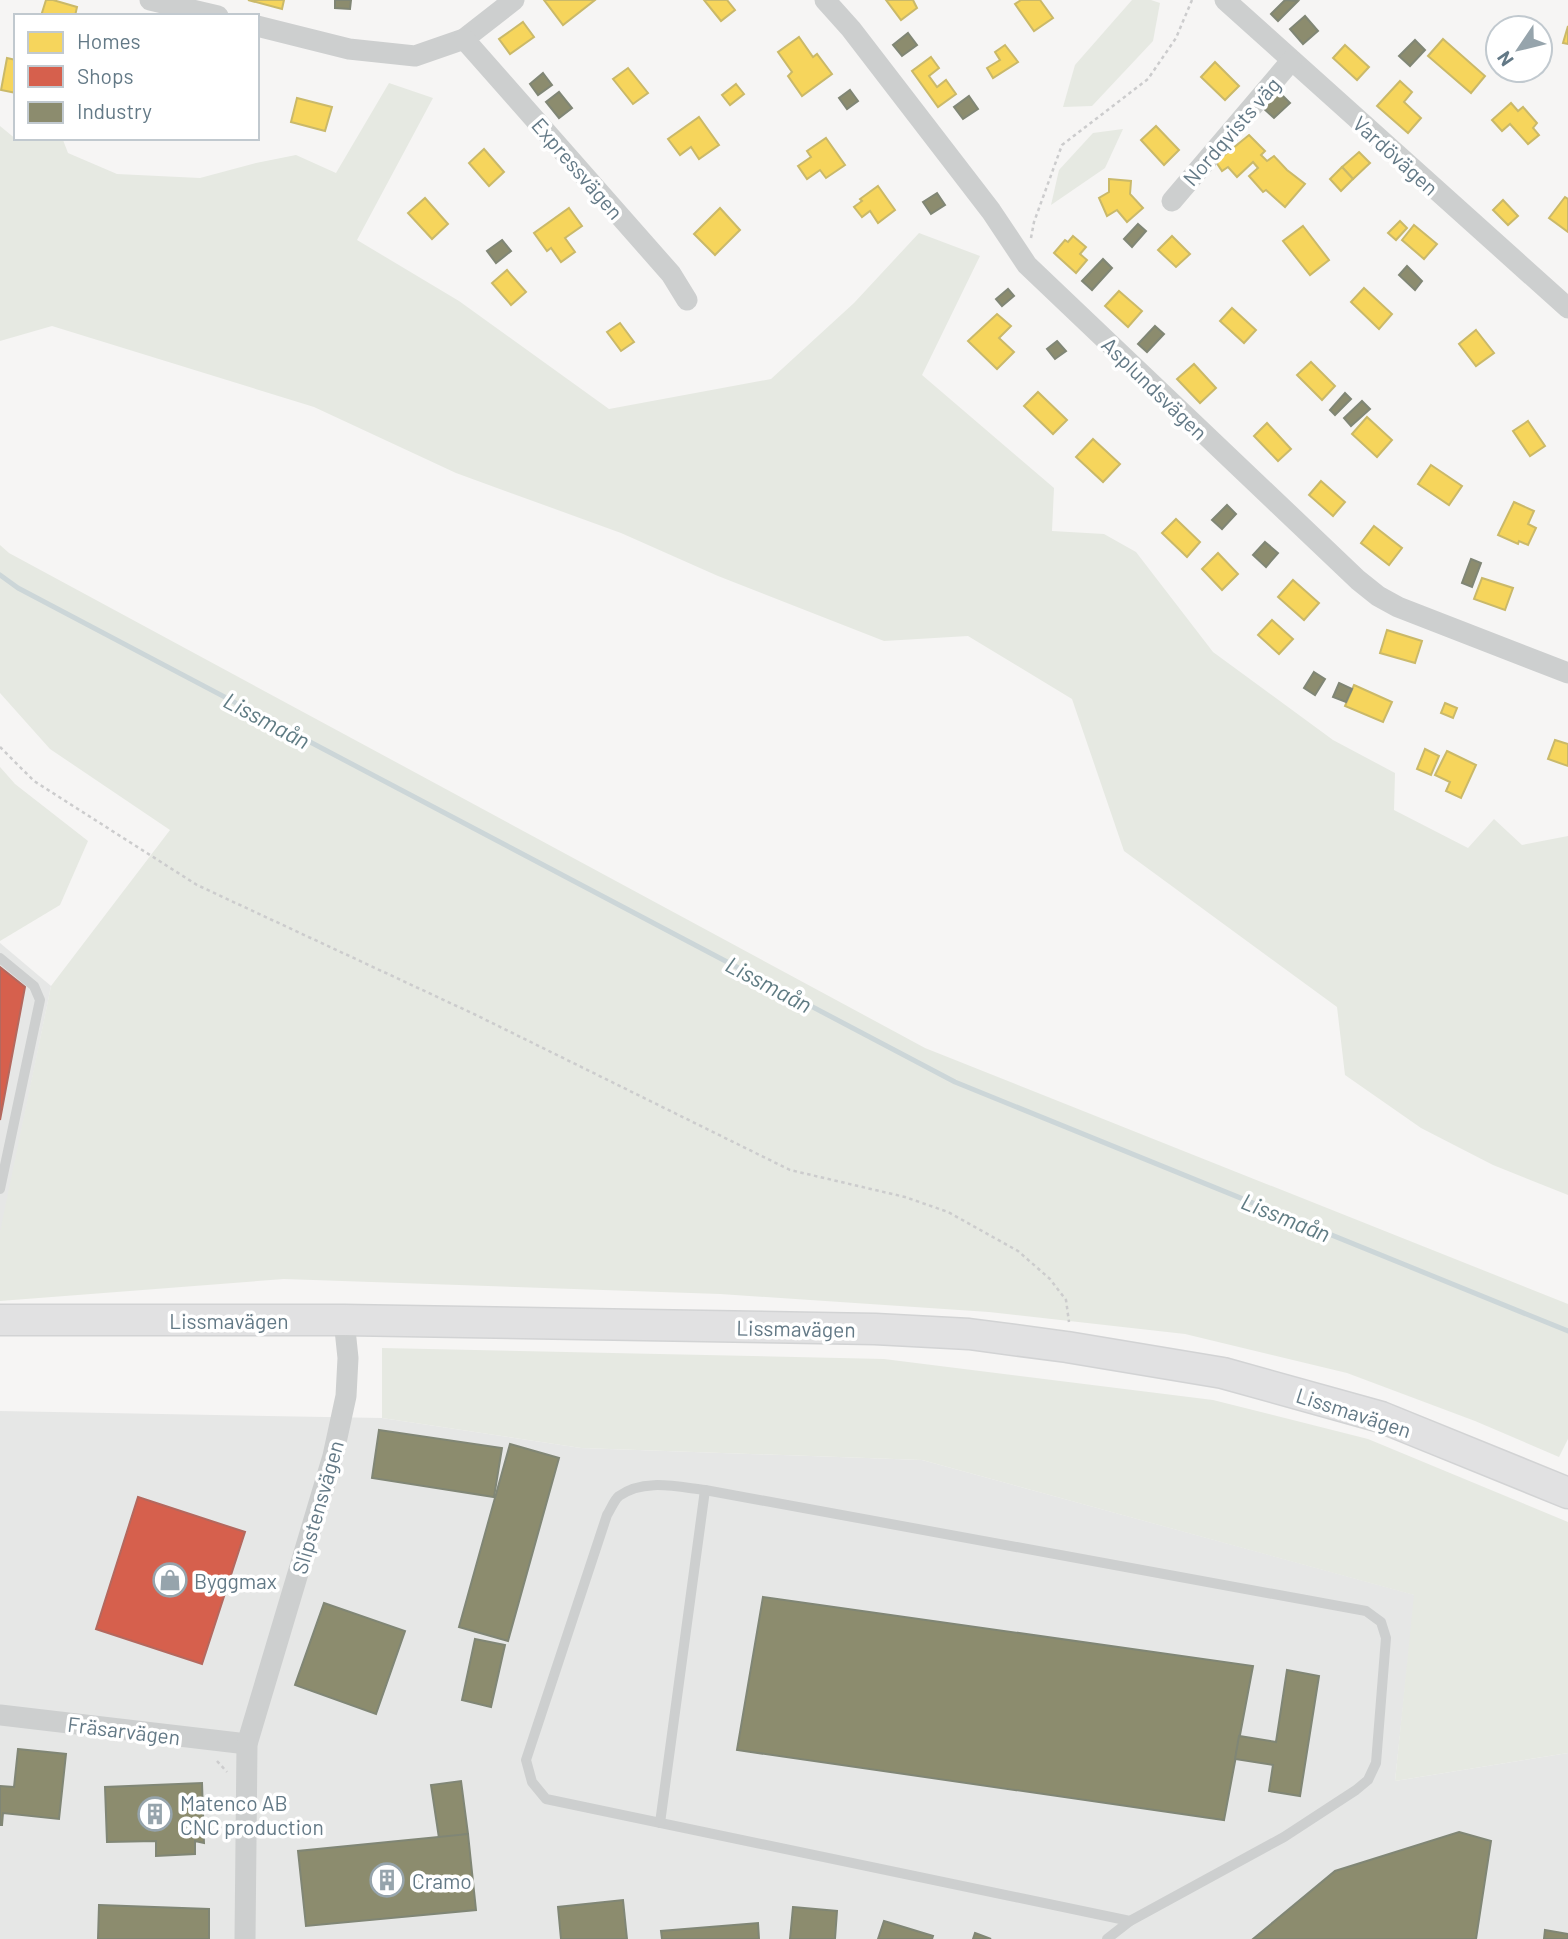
<svg xmlns="http://www.w3.org/2000/svg" width="1568" height="1939" viewBox="0 0 1568 1939" font-family="Barlow,sans-serif">
<rect width="100%" height="100%" fill="#f6f5f4"/>
<g fill="#e6e7e6">
<polygon points="0,943 51,986 1,1232 0,1232"/>
<polygon points="0,1411 382,1418 581,1448 922,1460 1415,1595 1395,1781 1568,1753 1568,1939 0,1939"/>
</g>
<g fill="#e6e9e2">
<polygon points="1132,0 1151,0 1160,3 1153,41 1092,106 1063,107 1075,65"/>
<polygon points="389,83 433,98 357,240 459,301 609,409 771,379 854,303 919,233 980,256 922,375 1054,488 1052,531 1104,534 1136,552 1213,652 1333,740 1395,773 1394,810 1468,848 1494,819 1522,845 1568,836 1568,1195 1493,1165 1421,1128 1345,1075 1337,1007 1124,851 1072,699 968,636 884,641 718,576 621,533 456,473 314,407 52,326 0,341 0,126 17,140 63,140 68,153 117,174 200,178 256,163 296,155 336,173"/>
<polygon points="1123,129 1105,168 1051,205 1059,170 1093,133"/>
<polygon points="0,545 9,553 925,1048 1568,1304 1568,1439 1559,1457 1475,1421 1347,1373 1185,1334 989,1312 720,1294 284,1279 0,1301 0,1232 51,986 170,830 50,749 0,693"/>
<polygon points="0,767 15,784 88,841 60,905 0,941"/>
<polygon points="382,1348 884,1359 1213,1400 1368,1439 1568,1522 1568,1753 1395,1781 1414,1595 922,1460 581,1448 382,1418"/>
</g>
<g fill="#f6d55c" stroke="#cab969" stroke-width="2">
<polygon points="46,0 53,0 77,7 75,16 41,16"/>
<polygon points="248,0 284,0 282,9"/>
<polygon points="544,0 595,0 563,25"/>
<polygon points="704,0 727,0 735,10 721,21"/>
<polygon points="886,0 913,0 917,8 901,20"/>
<polygon points="1021,0 1040,0 1053,18 1034,31 1015,4"/>
<polygon points="523,22 534,37 510,54 499,39"/>
<polygon points="1568,26 1568,44 1563,43"/>
<polygon points="799,37 813,57 817,54 832,74 802,96 788,76 792,72 778,52"/>
<polygon points="1443,39 1485,76 1471,93 1428,56"/>
<polygon points="1005,45 1018,62 993,78 987,68 1000,60 995,52"/>
<polygon points="1345,45 1369,67 1357,80 1333,58"/>
<polygon points="931,57 939,68 929,76 937,87 946,80 956,94 938,107 912,71"/>
<polygon points="7,58 16,60 16,93 1,90"/>
<polygon points="1215,62 1239,86 1225,100 1201,77"/>
<polygon points="628,68 648,93 633,104 613,79"/>
<polygon points="1400,81 1412,92 1404,102 1421,118 1408,133 1377,106"/>
<polygon points="736,84 744,94 730,105 722,95"/>
<polygon points="297,98 332,107 325,131 291,122"/>
<polygon points="1511,103 1518,111 1523,107 1537,123 1533,128 1539,135 1528,144 1510,124 1502,131 1492,120"/>
<polygon points="699,117 719,145 699,159 691,147 680,155 668,139"/>
<polygon points="1156,126 1179,150 1164,165 1141,140"/>
<polygon points="1249,135 1265,151 1261,155 1267,161 1274,156 1287,170 1305,184 1285,207 1266,190 1263,192 1249,176 1258,168 1253,162 1237,177 1228,167 1222,171 1216,162"/>
<polygon points="826,138 845,165 826,178 820,170 807,179 798,166 811,157 807,151"/>
<polygon points="484,149 504,172 489,186 469,163"/>
<polygon points="1359,152 1370,163 1353,179 1342,167"/>
<polygon points="1342,167 1353,179 1341,191 1330,179"/>
<polygon points="1109,179 1131,181 1130,194 1143,208 1127,222 1117,210 1107,216 1099,198 1109,192"/>
<polygon points="878,186 895,210 878,223 870,211 862,217 854,207 862,201 860,199"/>
<polygon points="1565,197 1568,199 1568,232 1549,218"/>
<polygon points="425,198 448,224 432,239 408,213"/>
<polygon points="1503,200 1518,216 1508,225 1493,210"/>
<polygon points="569,208 582,226 565,238 575,252 561,262 551,248 547,251 534,233"/>
<polygon points="720,208 740,230 715,255 694,234"/>
<polygon points="1400,221 1407,228 1396,240 1388,233"/>
<polygon points="1414,225 1437,244 1424,259 1402,240"/>
<polygon points="1303,226 1329,260 1310,275 1283,241"/>
<polygon points="1073,236 1086,247 1080,254 1087,260 1076,273 1054,253 1065,240 1068,242"/>
<polygon points="1172,236 1190,254 1176,267 1158,250"/>
<polygon points="507,270 526,292 511,305 492,283"/>
<polygon points="1364,288 1392,314 1379,329 1351,302"/>
<polygon points="1119,291 1142,311 1128,327 1105,306"/>
<polygon points="1232,308 1256,330 1244,343 1220,321"/>
<polygon points="997,314 1011,326 999,338 1014,352 997,369 968,341"/>
<polygon points="620,323 634,342 621,351 607,332"/>
<polygon points="1476,330 1494,353 1476,366 1459,344"/>
<polygon points="1311,362 1335,386 1322,400 1297,375"/>
<polygon points="1194,364 1216,388 1200,403 1177,379"/>
<polygon points="1038,392 1067,420 1053,434 1024,406"/>
<polygon points="1367,417 1392,440 1377,457 1352,434"/>
<polygon points="1528,421 1545,446 1530,456 1513,431"/>
<polygon points="1267,423 1291,449 1278,461 1254,436"/>
<polygon points="1093,439 1120,464 1103,482 1076,457"/>
<polygon points="1431,465 1462,486 1449,505 1418,484"/>
<polygon points="1321,481 1345,502 1333,516 1309,495"/>
<polygon points="1514,502 1534,511 1528,524 1536,528 1528,545 1519,541 1518,544 1498,535"/>
<polygon points="1176,519 1200,542 1187,557 1162,533"/>
<polygon points="1374,526 1402,548 1389,565 1361,543"/>
<polygon points="1218,553 1238,574 1222,590 1202,569"/>
<polygon points="1482,578 1513,588 1505,610 1474,599"/>
<polygon points="1293,580 1319,603 1304,620 1278,597"/>
<polygon points="1272,620 1293,639 1279,654 1258,635"/>
<polygon points="1387,630 1422,641 1415,663 1380,653"/>
<polygon points="1354,685 1392,702 1383,722 1345,706"/>
<polygon points="1445,703 1457,708 1453,718 1441,713"/>
<polygon points="1555,740 1568,744 1568,766 1548,759"/>
<polygon points="1425,749 1439,756 1431,775 1417,769"/>
<polygon points="1447,751 1476,765 1461,798 1446,791 1450,782 1435,775"/>
</g>
<g fill="#d6604d" stroke="#b4685e" stroke-width="2">
<polygon points="0,967 25,987 0,1120"/>
<polygon points="138,1497 245,1532 202,1664 96,1629"/>
</g>
<g fill="#8c8c6e" stroke="#808675" stroke-width="2">
<polygon points="335,0 351,0 350,9 335,8"/>
<polygon points="1285,0 1298,1 1278,21 1271,14"/>
<polygon points="1305,16 1318,31 1303,44 1290,29"/>
<polygon points="908,33 917,45 902,56 893,45"/>
<polygon points="1415,40 1425,50 1410,66 1399,56"/>
<polygon points="543,73 552,85 538,95 530,84"/>
<polygon points="850,90 858,101 847,109 839,98"/>
<polygon points="1278,91 1290,103 1274,118 1262,107"/>
<polygon points="559,92 572,108 559,118 546,102"/>
<polygon points="969,96 978,109 963,119 954,107"/>
<polygon points="937,193 945,205 931,214 923,202"/>
<polygon points="1138,224 1146,231 1132,247 1124,239"/>
<polygon points="502,240 511,251 496,263 487,251"/>
<polygon points="1103,259 1112,268 1092,290 1082,281"/>
<polygon points="1407,266 1422,281 1415,290 1399,275"/>
<polygon points="1008,289 1014,296 1002,306 996,299"/>
<polygon points="1155,326 1164,334 1147,352 1138,344"/>
<polygon points="1057,341 1066,351 1055,359 1047,349"/>
<polygon points="1345,393 1351,399 1335,415 1330,410"/>
<polygon points="1362,401 1370,409 1351,426 1344,418"/>
<polygon points="1227,505 1236,514 1222,529 1212,520"/>
<polygon points="1265,542 1278,553 1266,567 1253,555"/>
<polygon points="1471,559 1481,563 1472,587 1462,583"/>
<polygon points="1314,672 1325,679 1315,695 1304,688"/>
<polygon points="1339,683 1352,689 1346,702 1333,697"/>
<polygon points="379,1430 502,1448 494,1497 372,1478"/>
<polygon points="510,1444 559,1458 508,1641 459,1627"/>
<polygon points="763,1597 1253,1666 1224,1820 737,1750"/>
<polygon points="324,1603 405,1631 376,1714 295,1685"/>
<polygon points="475,1639 505,1645 491,1707 462,1700"/>
<polygon points="1287,1670 1319,1676 1300,1796 1269,1791 1273,1765 1235,1759 1239,1736 1276,1742"/>
<polygon points="18,1749 66,1754 59,1819 3,1813 2,1825 0,1825 0,1786 14,1787"/>
<polygon points="461,1781 468,1834 439,1838 431,1785"/>
<polygon points="202,1783 204,1843 195,1841 195,1854 156,1856 156,1841 107,1842 105,1787"/>
<polygon points="1459,1832 1491,1841 1476,1939 1253,1939 1335,1871"/>
<polygon points="468,1834 476,1910 306,1926 298,1851"/>
<polygon points="623,1900 627,1939 561,1939 558,1907"/>
<polygon points="99,1905 209,1909 209,1939 98,1939"/>
<polygon points="793,1907 837,1911 835,1939 790,1939"/>
<polygon points="884,1921 933,1936 932,1939 878,1939"/>
<polygon points="758,1923 759,1939 662,1939 661,1931"/>
<polygon points="1545,1930 1568,1934 1568,1939 1544,1939"/>
<polygon points="975,1933 991,1939 973,1939"/>
</g>
<g fill="none" stroke-linecap="round" stroke-linejoin="round">
<polyline stroke="#ccd6d8" stroke-width="5" points="0,575 18,588 955,1082 1568,1331"/>
<defs>
<polyline id="secondary" points="0,1320 344,1320 875,1329 969,1334 1067,1347 1223,1373 1381,1417 1568,1493"/>
</defs>
<use href="#secondary" stroke="#d2d3d4" stroke-width="33"/>
<g stroke="#cccccd" stroke-width="2.5" stroke-dasharray="3.5 3.5" stroke-linecap="butt">
<polyline points="1031,238 1034,222 1062,145 1148,79 1176,38 1192,0"/>
<polyline points="0,747 34,781 197,885 476,1015 790,1170 905,1197 948,1212 1018,1251 1050,1279 1066,1300 1069,1322"/>
<polyline points="217,1761 227,1772"/>
</g>
<g stroke="#cdcfcf" stroke-width="10">
<polyline points="0,958 34,986 40,1000 0,1189"/>
<path d="M705 1490C678 1487 644 1478 619 1496 614 1500 611 1509 607 1515L526 1760 532 1782 546 1799 1130 1921"/>
<polyline points="660,1823 705,1490 1366,1611 1381,1622 1386,1638 1376,1763 1368,1780 1356,1790 1284,1837 1130,1921 1107,1939"/>
</g>
<g stroke="#cdcfcf" stroke-width="21">
<polyline points="150,0 218,16"/>
<polyline points="825,0 851,29 991,211 1027,265 1358,580 1378,596 1398,607 1568,673"/>
<polyline points="1225,0 1568,308"/>
<polyline points="257,26 349,49 415,56 464,39 514,0"/>
<polyline points="464,39 671,274 687,300"/>
<polyline points="1172,201 1291,61"/>
<polyline points="0,1715 247,1744"/>
<polyline points="245,1939 247,1744 333,1456 346,1396 348,1358 344,1320"/>
</g>
<use href="#secondary" stroke="#e1e1e2" stroke-width="30"/>
</g>
<defs>
<symbol id="shop-ring" viewBox="-11 -11 22 22"><circle r="9.5" fill="#fff" stroke="#96a4ac" stroke-width="1.5"/><path d="M-5-2.5h2.3a2.7 3.5 0 0 1 5.4 0H5L5.5 6h-11ZM-1.5-2.5h3a1.5 2.3 0 0 0-3 0Z" fill="#96a4ac"/></symbol>
<symbol id="building-ring" viewBox="-11 -11 22 22"><circle r="9.5" fill="#fff" stroke="#96a4ac" stroke-width="1.5"/><path d="M-4-6H4V6H1V3H-1V6H-4ZM-2.5-4.3h1.7v1.8h-1.7ZM.8-4.3h1.7v1.8H.8ZM-2.5-1h1.7V.8h-1.7ZM.8-1h1.7V.8H.8Z" fill="#96a4ac"/></symbol>
</defs>
<g fill-rule="evenodd">
<use href="#shop-ring" x="151" y="1561" width="38" height="38"/>
<use href="#building-ring" x="136" y="1795" width="38" height="38"/>
<use href="#building-ring" x="368" y="1861" width="38" height="38"/>
</g>
<g text-anchor="middle" dominant-baseline="central" stroke-width="7" stroke-linejoin="round" paint-order="stroke">
<g font-size="21" fill="#637986" stroke="#fff">
<text transform="translate(1231 131) rotate(-49)">Nordqvists väg</text>
<text transform="translate(1396 155) rotate(42)">Vardövägen</text>
<text transform="translate(578 168) rotate(49)">Expressvägen</text>
<text transform="translate(1155 388) rotate(44)">Asplundsvägen</text>
<text x="229" y="1320">Lissmavägen</text>
<text transform="translate(796 1328) rotate(1)">Lissmavägen</text>
<text transform="translate(1354 1412) rotate(18)">Lissmavägen</text>
<text transform="translate(317 1507) rotate(-74)">Slipstensvägen</text>
<text transform="translate(124 1730) rotate(7)">Fräsarvägen</text>
</g>
<g font-size="21" fill="#637986" stroke="#fff" text-anchor="start">
<text x="194" y="1580">Byggmax</text>
<text x="180" y="1802">Matenco AB<tspan x="180" dy="24">CNC production</tspan></text>
<text x="412" y="1880">Cramo</text>
</g>
<g font-size="23" font-style="italic" fill="#5f7b83" stroke="#fff">
<text transform="translate(267 720) rotate(28)">Lissmaån</text>
<text transform="translate(769 984) rotate(28)">Lissmaån</text>
<text transform="translate(1286 1217) rotate(22)">Lissmaån</text>
</g>
</g>
<rect x="14" y="14" width="245" height="126" fill="#ffffff" stroke="#c1c9cf" stroke-width="2"/>
<rect x="28" y="32" width="35" height="21" fill="#f6d55c" stroke="#c1c9cf" stroke-width="2"/>
<text x="77" y="49" font-size="21" fill="#637986">Homes</text>
<rect x="28" y="66" width="35" height="21" fill="#d6604d" stroke="#c1c9cf" stroke-width="2"/>
<text x="77" y="84" font-size="21" fill="#637986">Shops</text>
<rect x="28" y="102" width="35" height="21" fill="#8c8c6e" stroke="#c1c9cf" stroke-width="2"/>
<text x="77" y="119" font-size="21" fill="#637986">Industry</text>
<g transform="translate(1519 49) rotate(235)"><circle r="33" fill="#ffffff" stroke="#c1c9cf" stroke-width="2"/>
<path d="M0-5L12 26L0 18L-12 26Z" fill="#96a4ac"/>
<text y="-10" font-size="19" font-weight="bold" text-anchor="middle" fill="#637986">N</text>
</g>
</svg>
